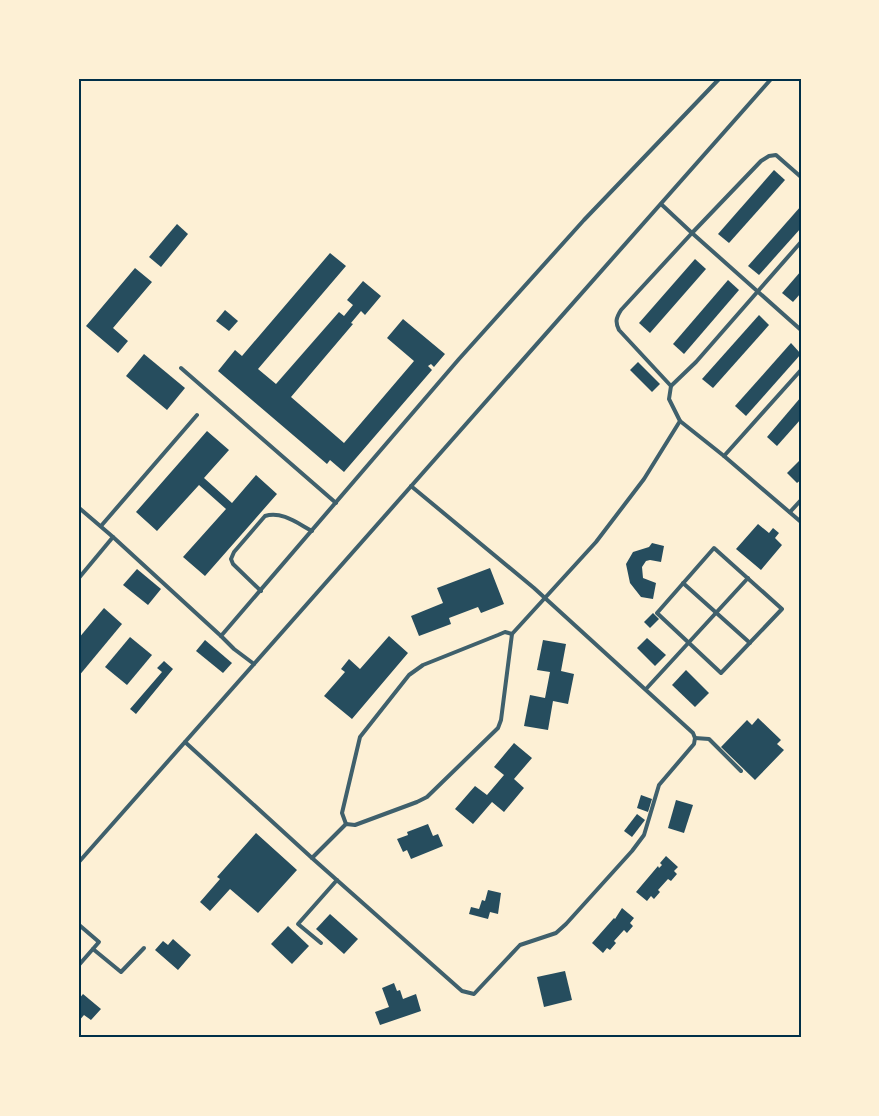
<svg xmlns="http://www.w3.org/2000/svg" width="879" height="1116" viewBox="0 0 879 1116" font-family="'Nunito Sans',sans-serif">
<rect width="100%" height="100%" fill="#fdf0d5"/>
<g fill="#264d5e">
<polygon points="774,170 785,180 729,243 718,234"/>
<polygon points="801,206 801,228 759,275 748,266"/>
<polygon points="177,224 188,234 161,267 149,257"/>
<polygon points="330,253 346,266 258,369 276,384 339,312 344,316 353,305 347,300 363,281 381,296 365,315 361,311 351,323 353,324 291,397 344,443 414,361 387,338 403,319 445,354 434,367 431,364 428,366 432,370 344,472 330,460 327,464 218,371 235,350 242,356"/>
<polygon points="695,259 706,269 650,333 639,323"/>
<polygon points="135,268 152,282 113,328 128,341 118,353 86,326"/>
<polygon points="801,271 801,293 793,302 782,293"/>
<polygon points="728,280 739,290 684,354 673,344"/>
<polygon points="225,310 238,321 229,331 216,321"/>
<polygon points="759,315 769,325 713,388 702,379"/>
<polygon points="791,343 801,354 746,416 735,406"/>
<polygon points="144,354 185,388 167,410 126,376"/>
<polygon points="638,362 660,384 652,392 630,370"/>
<polygon points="801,397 801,419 777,446 767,437"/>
<polygon points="207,431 229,450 204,478 232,503 256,475 277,494 205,576 183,557 226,509 199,485 157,531 136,512"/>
<polygon points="801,459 801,480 797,483 787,473"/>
<polygon points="758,524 769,533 773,528 779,533 775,538 782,545 761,570 736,549"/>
<polygon points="652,543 664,546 661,562 650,560 646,561 642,567 643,578 656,583 653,599 641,597 630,583 626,564 633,552 649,547"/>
<polygon points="490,568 504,604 481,613 478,607 449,618 451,624 419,636 411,616 443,603 437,588"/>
<polygon points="137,569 161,589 148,605 123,585"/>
<polygon points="104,608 122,624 78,677 78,639"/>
<polygon points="653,613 659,619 650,628 644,622"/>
<polygon points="389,636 408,653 352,719 324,696 345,672 341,669 349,659 360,669"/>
<polygon points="130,637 152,655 127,685 105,667"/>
<polygon points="647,638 666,655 655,666 637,648"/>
<polygon points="205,640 232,663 223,673 196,651"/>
<polygon points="543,640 566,644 561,671 574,674 568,704 553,701 548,730 524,726 530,695 545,698 550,672 537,670"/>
<polygon points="164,661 173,669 136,714 130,709 162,672 157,668"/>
<polygon points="686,670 709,693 695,707 672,685"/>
<polygon points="758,718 781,740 777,744 784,750 755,780 721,747 747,720 752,725"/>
<polygon points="514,743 532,758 514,779 524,788 504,812 492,802 473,824 455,809 475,786 487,795 504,775 494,767"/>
<polygon points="641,795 652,799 648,812 637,808"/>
<polygon points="676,800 693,805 684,833 668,828"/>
<polygon points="637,814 645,820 632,837 624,831"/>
<polygon points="428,824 433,836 438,834 443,846 411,859 407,850 403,852 397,839 408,835 407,832"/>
<polygon points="256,833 297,870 258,913 230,889 210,911 200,902 220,879 217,877"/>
<polygon points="666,856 678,867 674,871 677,874 671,881 668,879 658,890 660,892 654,899 651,896 647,901 636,892 658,866 659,868 662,865 660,863"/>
<polygon points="488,890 501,893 498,914 490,912 488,919 469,914 471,907 479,909 482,900 485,901"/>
<polygon points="622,908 634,918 630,923 633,926 627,933 624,930 614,941 616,943 610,950 607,948 603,953 592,943 614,918 615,919"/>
<polygon points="330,914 358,939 344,954 316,929"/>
<polygon points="288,926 309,946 292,964 271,944"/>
<polygon points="173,939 191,955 178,970 155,950 163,941 168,945"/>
<polygon points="565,971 572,1000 544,1007 537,977"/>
<polygon points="394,983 397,991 400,990 403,999 416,994 421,1011 380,1025 375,1012 389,1007 382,988"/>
<polygon points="83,994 101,1009 91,1020 84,1015 78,1022 78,1000"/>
</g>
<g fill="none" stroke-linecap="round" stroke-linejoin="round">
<g stroke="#3f606c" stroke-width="4">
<polyline points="801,177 776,155 769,156 761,161 692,233 801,330"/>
<polyline points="181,368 336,503"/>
<polyline points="671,386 696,362 801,242"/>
<polyline points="680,421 724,456 801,370"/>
<polyline points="724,456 801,522"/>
<polyline points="78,507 113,537 221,636"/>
<polyline points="790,512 801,500"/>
<polyline points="101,526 197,415"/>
<polygon points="714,548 782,609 721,673 657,613"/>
<polyline points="78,579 113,537"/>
<polyline points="683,583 750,643"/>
<path d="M261 591 233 564 231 559 234 552 265 516C282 511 297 523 312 531"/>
<polyline points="254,664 234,649 221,636 459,359 584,220 720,78"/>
<polyline points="646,689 748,578"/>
<polyline points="695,738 709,739 741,771"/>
<polyline points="185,742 312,858 462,991 474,994 520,945 556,933 566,924 632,851 644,835 659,785 694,744 695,738 693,733 534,588 411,486"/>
<polyline points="346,824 342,813 360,737 409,675 423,665 498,635 505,632 512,634"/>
<path d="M312 858 346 824 355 825 417 802 427 797 498 728 501 720 512 634 596 542 644 479 680 421 669 399 671 386 619 330C615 322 616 318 621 310L692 233 661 204"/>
<polyline points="78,863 772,78"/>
<polyline points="78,924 99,942 78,966"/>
<polyline points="321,943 298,924 337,880"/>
<polyline points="93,949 121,972 144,948"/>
</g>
</g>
<rect width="879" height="1116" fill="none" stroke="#fdf0d5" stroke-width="159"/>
<rect x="80" y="80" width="720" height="956" fill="none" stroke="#003049" stroke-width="2"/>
</svg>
